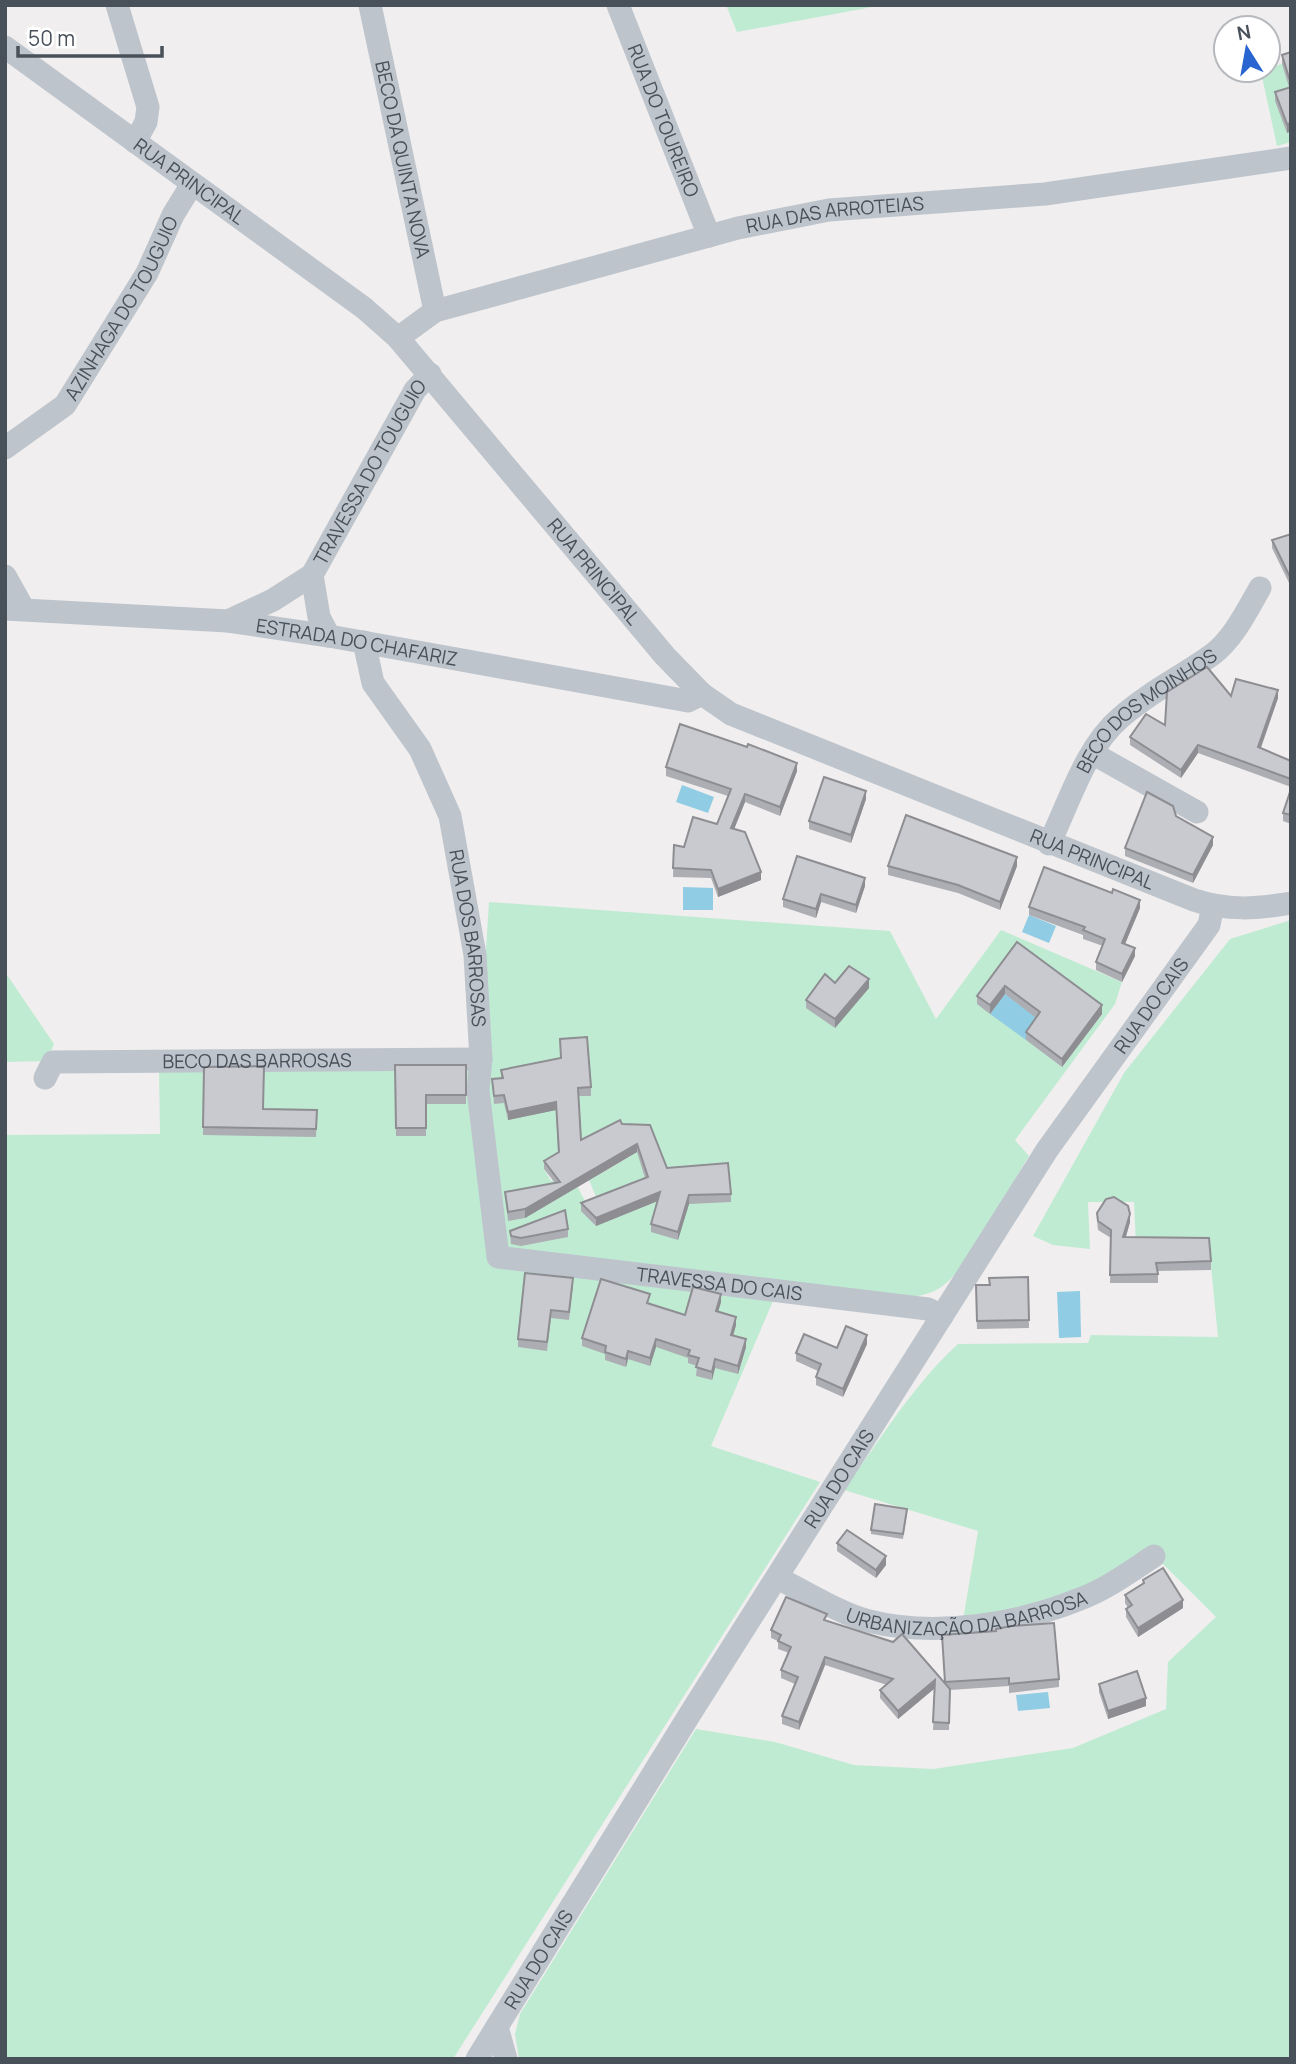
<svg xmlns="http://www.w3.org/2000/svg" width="1296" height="2064" viewBox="0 0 1296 2064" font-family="Manrope,sans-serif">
<rect width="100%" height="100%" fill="#f0eeee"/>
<g fill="#c0ebd3" fill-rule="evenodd">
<polygon points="726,5 883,5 737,32"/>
<polygon points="1291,60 1291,142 1277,146 1261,72"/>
<path d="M489 902 890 931 936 1019 1001 930 1122 982 1115 1004 1015 1140 1029 1156C1009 1187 967 1273 938 1289 908 1307 811 1300 773 1301L711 1446 820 1482 453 2059H5V1135L160 1134 159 1069 479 1059ZM620 1128 631 1156 589 1180 599 1204 589 1209 569 1170 551 1181 544 1169Z"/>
<path d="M1291 920V2059H519L515 2034 520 2014 696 1729 775 1742 854 1765 933 1769 1073 1748 1166 1709 1168 1662 1216 1617 1155 1556 1111 1584 962 1626 978 1531 844 1490C880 1440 912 1386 958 1344L1088 1343 1091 1335 1218 1337 1209 1246H1136L1134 1202H1088L1090 1249 1053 1245 1033 1236 1124 1073 1230 939Z"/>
<polygon points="5,972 54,1044 47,1061 5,1062"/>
</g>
<g fill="#90cce4">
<polygon points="682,785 714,797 708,813 676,802"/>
<polygon points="683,887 713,888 713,910 683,910"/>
<polygon points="1029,915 1056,926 1049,943 1022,932"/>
<polygon points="1005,994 1040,1020 1026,1040 990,1014"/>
<polygon points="1080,1291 1081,1337 1059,1338 1057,1292"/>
<polygon points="1048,1692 1050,1708 1018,1711 1016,1695"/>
</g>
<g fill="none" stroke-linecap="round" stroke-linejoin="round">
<g stroke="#bdc4cc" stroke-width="23">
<polyline points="117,5 148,107 146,122 135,142"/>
<path id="s1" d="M370 5 435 311"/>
<path id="s2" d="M618 5 709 236"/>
<path id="s3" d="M5 47 364 308 398 338 665 656 702 694 731 714 1194 900C1227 911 1257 909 1291 903"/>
<path id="s4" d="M398 338 435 311 738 228 829 210 1045 194 1291 158"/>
<path id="s5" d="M5 448 65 405 147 273 173 215 192 184"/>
<polyline points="312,575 319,617 329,636"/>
<polyline points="5,576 23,608"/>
<path id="s6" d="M5 609 228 621 329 636 688 701 702 694"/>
<path id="s7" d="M228 621 273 600 312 575 415 390 430 374"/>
<path id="s8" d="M364 642 373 683 420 749 450 816 475 955 481 1059 478 1090 498 1257 928 1309 942 1316"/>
<polyline points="1092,753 1197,812"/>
<path id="s9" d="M1049 844C1069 803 1085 748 1120 718 1149 692 1183 676 1213 654 1234 638 1247 610 1260 588"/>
<path id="s10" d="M45 1078 53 1062 481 1059"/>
<path id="s11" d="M777 1578C805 1591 840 1614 869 1621 936 1638 1018 1624 1080 1599 1107 1589 1131 1571 1154 1556"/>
<polyline points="497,2027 506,2059"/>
<path id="s12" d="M477 2059 690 1714 1047 1150 1209 925 1213 906"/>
</g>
</g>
<g fill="#adaeb3">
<polygon points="1291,52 1291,131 1287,133 1275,101 1275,92 1289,87 1282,64 1282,55"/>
<polygon points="1291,534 1291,587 1272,548 1272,540"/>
<polygon points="1231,696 1278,698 1261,748 1291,761 1291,787 1198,753 1181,778 1130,745 1130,737 1165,725"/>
<polygon points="666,767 797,771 780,816 745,802 734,829 761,880 718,897 711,878 673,877 674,845 684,847 717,824 728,796 666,776"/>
<polygon points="1291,789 1291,824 1283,821 1283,813"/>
<polygon points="866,799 851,843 809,829 809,821"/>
<polygon points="1176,816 1213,845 1193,883 1125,856 1125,848"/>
<polygon points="888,866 1017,866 1000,910 958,893 888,875"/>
<polygon points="865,886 856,913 821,902 816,918 783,907 783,899"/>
<polygon points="1029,907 1140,908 1125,944 1135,956 1122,982 1096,970 1096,962 1103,946 1083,939 1083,935 1029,915"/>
<polygon points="1017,942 1102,1014 1062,1067 1026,1040 1026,1032 1036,1018 1005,994 990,1014 977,1004 977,996"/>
<polygon points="835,983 869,988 835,1028 806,1008 806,1000"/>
<polygon points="395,1065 466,1065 466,1104 426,1104 426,1136 396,1136"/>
<polygon points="204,1067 263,1109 317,1110 316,1137 203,1135"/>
<polygon points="501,1070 591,1087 591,1096 578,1096 581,1140 622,1124 667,1168 731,1194 731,1202 689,1204 678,1240 651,1232 651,1224 658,1201 596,1226 581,1211 581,1203 645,1178 637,1152 525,1218 508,1221 505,1192 555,1183 544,1169 544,1161 558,1152 556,1110 508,1120 504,1103 494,1104 492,1079 501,1078"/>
<polygon points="1097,1213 1130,1222 1126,1237 1211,1261 1211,1270 1158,1271 1158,1283 1110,1283 1111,1238 1098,1230 1097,1221"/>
<polygon points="568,1229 568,1237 521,1246 511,1244 510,1231"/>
<polygon points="1028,1277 1029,1328 977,1329 976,1285 990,1285"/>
<polygon points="573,1286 569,1320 551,1318 547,1351 518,1347 518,1339"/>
<polygon points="650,1302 650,1304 685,1315 721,1302 718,1312 736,1325 733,1336 746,1347 738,1374 715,1368 712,1380 696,1376 697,1366 688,1363 688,1358 656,1347 650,1366 628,1359 626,1367 605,1360 605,1354 582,1346 582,1338"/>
<polygon points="867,1344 843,1397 816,1385 816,1377 818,1371 796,1361 796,1353 837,1348"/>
<polygon points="907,1513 903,1539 871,1534 871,1530"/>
<polygon points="837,1543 886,1565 876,1578 837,1551"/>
<polygon points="1143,1580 1183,1608 1138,1637 1126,1617 1126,1609 1128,1608 1125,1603 1125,1595 1143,1584"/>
<polygon points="827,1621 945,1683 942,1635 1059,1679 1059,1687 1009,1693 1009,1686 950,1690 949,1730 933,1730 935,1688 898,1719 880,1698 880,1690 887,1685 825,1665 799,1730 782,1724 782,1716 795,1684 781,1678 781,1670 789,1653 778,1649 778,1641 771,1638 771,1630"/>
<polygon points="1099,1684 1146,1706 1108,1719 1099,1692"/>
</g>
<g fill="#8d8d92">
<polygon points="1291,123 1291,131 1287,133 1287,124"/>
<polygon points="1278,690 1278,698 1258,755 1258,747"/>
<polygon points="1198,745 1198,753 1181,778 1181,770"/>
<polygon points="797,763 797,771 780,816 780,807"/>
<polygon points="866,791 866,799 851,843 851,835"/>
<polygon points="745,794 745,802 731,837 731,828"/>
<polygon points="1213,837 1213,845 1193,883 1193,875"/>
<polygon points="1017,857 1017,866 1000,910 1000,902"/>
<polygon points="761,872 761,880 718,897 718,889"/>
<polygon points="865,878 865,886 856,913 856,905"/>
<polygon points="821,894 821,902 816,918 816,909"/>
<polygon points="1140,900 1140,908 1122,951 1122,943"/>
<polygon points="1135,948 1135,956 1122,982 1122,974"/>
<polygon points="869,979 869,988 835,1028 835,1019"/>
<polygon points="1005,986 1005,994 990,1014 990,1005"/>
<polygon points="1102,1005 1102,1014 1062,1067 1062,1059"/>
<polygon points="556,1102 556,1110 508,1120 508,1112"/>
<polygon points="637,1144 637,1152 525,1218 525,1209"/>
<polygon points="660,1192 660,1200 596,1226 596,1218"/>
<polygon points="689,1195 689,1204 678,1240 678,1232"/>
<polygon points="1130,1214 1130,1222 1123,1246 1123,1237"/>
<polygon points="721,1294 721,1302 716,1319 716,1311"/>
<polygon points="736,1317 736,1325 731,1343 731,1335"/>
<polygon points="867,1335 867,1344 843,1397 843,1389"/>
<polygon points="656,1339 656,1347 650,1366 650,1358"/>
<polygon points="746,1339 746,1347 738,1374 738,1366"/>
<polygon points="628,1351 628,1359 626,1367 626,1359"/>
<polygon points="715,1359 715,1368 712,1380 712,1372"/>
<polygon points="886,1556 886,1565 876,1578 876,1570"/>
<polygon points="1183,1600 1183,1608 1138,1637 1138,1628"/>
<polygon points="825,1657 825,1665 799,1730 799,1722"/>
<polygon points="935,1680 935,1688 898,1719 898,1711"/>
<polygon points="1146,1698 1146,1706 1108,1719 1108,1711"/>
</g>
<g fill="#c9cad0" stroke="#8d8d92" stroke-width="2">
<polygon points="1291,52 1291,84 1282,55"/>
<polygon points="1291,87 1291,123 1287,124 1275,92"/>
<polygon points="1291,534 1291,579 1272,540"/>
<polygon points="1207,667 1231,696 1236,679 1278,690 1258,747 1291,761 1291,779 1198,745 1181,770 1130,737 1146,714 1165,725 1167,692"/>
<polygon points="680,724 747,747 748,744 797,763 780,807 745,794 731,828 745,832 761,872 718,889 711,870 673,868 674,845 684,847 693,817 717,824 731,789 666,767"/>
<polygon points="824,777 866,791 851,835 809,821"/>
<polygon points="1291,789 1291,815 1283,813"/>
<polygon points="1147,792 1173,806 1176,816 1213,837 1193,875 1125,848"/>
<polygon points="906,815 1017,857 1000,902 958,885 888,866"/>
<polygon points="797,856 865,878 856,905 821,894 816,909 783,899"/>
<polygon points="1044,867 1112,893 1113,889 1140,900 1122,943 1135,948 1122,974 1096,962 1105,939 1083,930 1085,927 1029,907"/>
<polygon points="1017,942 1102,1005 1062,1059 1026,1032 1040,1012 1005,986 990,1005 977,996"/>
<polygon points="849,966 869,979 835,1019 806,1000 825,974 835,983"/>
<polygon points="587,1037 591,1087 578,1088 581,1140 620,1120 622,1124 650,1125 667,1168 728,1163 731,1194 689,1195 678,1232 651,1224 660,1192 596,1218 581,1203 648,1177 637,1144 525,1209 508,1212 505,1192 560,1182 544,1161 559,1152 556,1102 508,1112 504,1095 494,1096 492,1079 503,1078 501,1070 561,1058 560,1039"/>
<polygon points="395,1065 466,1065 466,1095 426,1095 426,1128 396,1128"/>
<polygon points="264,1066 263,1109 317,1110 316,1129 203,1127 204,1067"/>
<polygon points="1114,1197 1128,1206 1130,1214 1123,1237 1209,1238 1211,1261 1156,1263 1158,1274 1110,1275 1111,1230 1098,1221 1097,1213 1106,1199"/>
<polygon points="565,1210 568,1229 521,1238 511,1236 510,1231"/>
<polygon points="525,1273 573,1278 569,1312 551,1310 547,1342 518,1339"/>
<polygon points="1028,1277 1029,1320 977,1321 976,1285 990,1285 989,1278"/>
<polygon points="601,1279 650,1294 647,1303 685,1315 693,1287 721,1294 716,1311 736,1317 731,1335 746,1339 738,1366 715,1359 712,1372 696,1367 699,1358 688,1355 690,1350 656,1339 650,1358 628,1351 626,1359 605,1352 606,1346 582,1338"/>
<polygon points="846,1326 867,1335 843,1389 816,1377 821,1364 796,1353 804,1334 837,1348"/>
<polygon points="875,1504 907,1509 903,1534 871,1530"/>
<polygon points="847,1530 886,1556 876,1570 837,1543"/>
<polygon points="1163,1568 1183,1600 1138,1628 1126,1609 1132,1605 1125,1595 1144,1583 1143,1580"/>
<polygon points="786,1597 827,1614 824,1620 893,1642 902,1634 950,1689 949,1723 933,1722 935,1680 898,1711 880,1690 893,1679 825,1657 799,1722 782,1716 798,1677 781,1670 791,1647 778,1641 781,1635 771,1630"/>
<polygon points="1054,1623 1059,1679 1009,1684 1009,1678 945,1682 942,1635 996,1631 996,1629 1011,1626"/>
<polygon points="1137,1671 1146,1698 1108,1711 1099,1684"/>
</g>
<g text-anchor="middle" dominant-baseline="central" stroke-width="5" stroke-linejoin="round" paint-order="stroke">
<g font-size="19" fill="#48505a" stroke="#fff">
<text stroke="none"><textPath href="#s2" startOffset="124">RUA DO TOUREIRO</textPath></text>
<text stroke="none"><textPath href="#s1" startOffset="158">BECO DA QUINTA NOVA</textPath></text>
<text stroke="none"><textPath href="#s3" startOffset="228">RUA PRINCIPAL</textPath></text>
<text stroke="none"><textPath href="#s4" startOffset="458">RUA DAS ARROTEIAS</textPath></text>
<text stroke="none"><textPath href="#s5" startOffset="186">AZINHAGA DO TOUGUIO</textPath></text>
<text stroke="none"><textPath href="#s7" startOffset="214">TRAVESSA DO TOUGUIO</textPath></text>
<text stroke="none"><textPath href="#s3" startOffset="794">RUA PRINCIPAL</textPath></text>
<text stroke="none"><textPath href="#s6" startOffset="354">ESTRADA DO CHAFARIZ</textPath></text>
<text stroke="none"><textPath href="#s9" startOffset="170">BECO DOS MOINHOS</textPath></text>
<text stroke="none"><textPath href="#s3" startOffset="1382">RUA PRINCIPAL</textPath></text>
<text stroke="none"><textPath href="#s8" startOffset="320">RUA DOS BARROSAS</textPath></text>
<text stroke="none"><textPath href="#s12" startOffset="1251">RUA DO CAIS</textPath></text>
<text stroke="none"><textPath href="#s10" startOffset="222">BECO DAS BARROSAS</textPath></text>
<text stroke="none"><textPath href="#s8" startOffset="864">TRAVESSA DO CAIS</textPath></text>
<text stroke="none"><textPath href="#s12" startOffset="684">RUA DO CAIS</textPath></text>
<text stroke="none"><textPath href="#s11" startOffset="201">URBANIZAÇÃO DA BARROSA</textPath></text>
<text stroke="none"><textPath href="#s12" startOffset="117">RUA DO CAIS</textPath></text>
</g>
</g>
<rect width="1296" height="2064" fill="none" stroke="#48505a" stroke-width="14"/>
<g transform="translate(1247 49) rotate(349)"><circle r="33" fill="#ffffff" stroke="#b6b9bd" stroke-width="2"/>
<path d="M0-5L12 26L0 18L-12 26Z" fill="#2965d0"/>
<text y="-10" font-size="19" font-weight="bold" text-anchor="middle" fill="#48505a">N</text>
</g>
<path d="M18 46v10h144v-10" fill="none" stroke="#48505a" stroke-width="3.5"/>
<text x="28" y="46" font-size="21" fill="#48505a" stroke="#ffffff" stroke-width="5" paint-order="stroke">50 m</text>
</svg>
